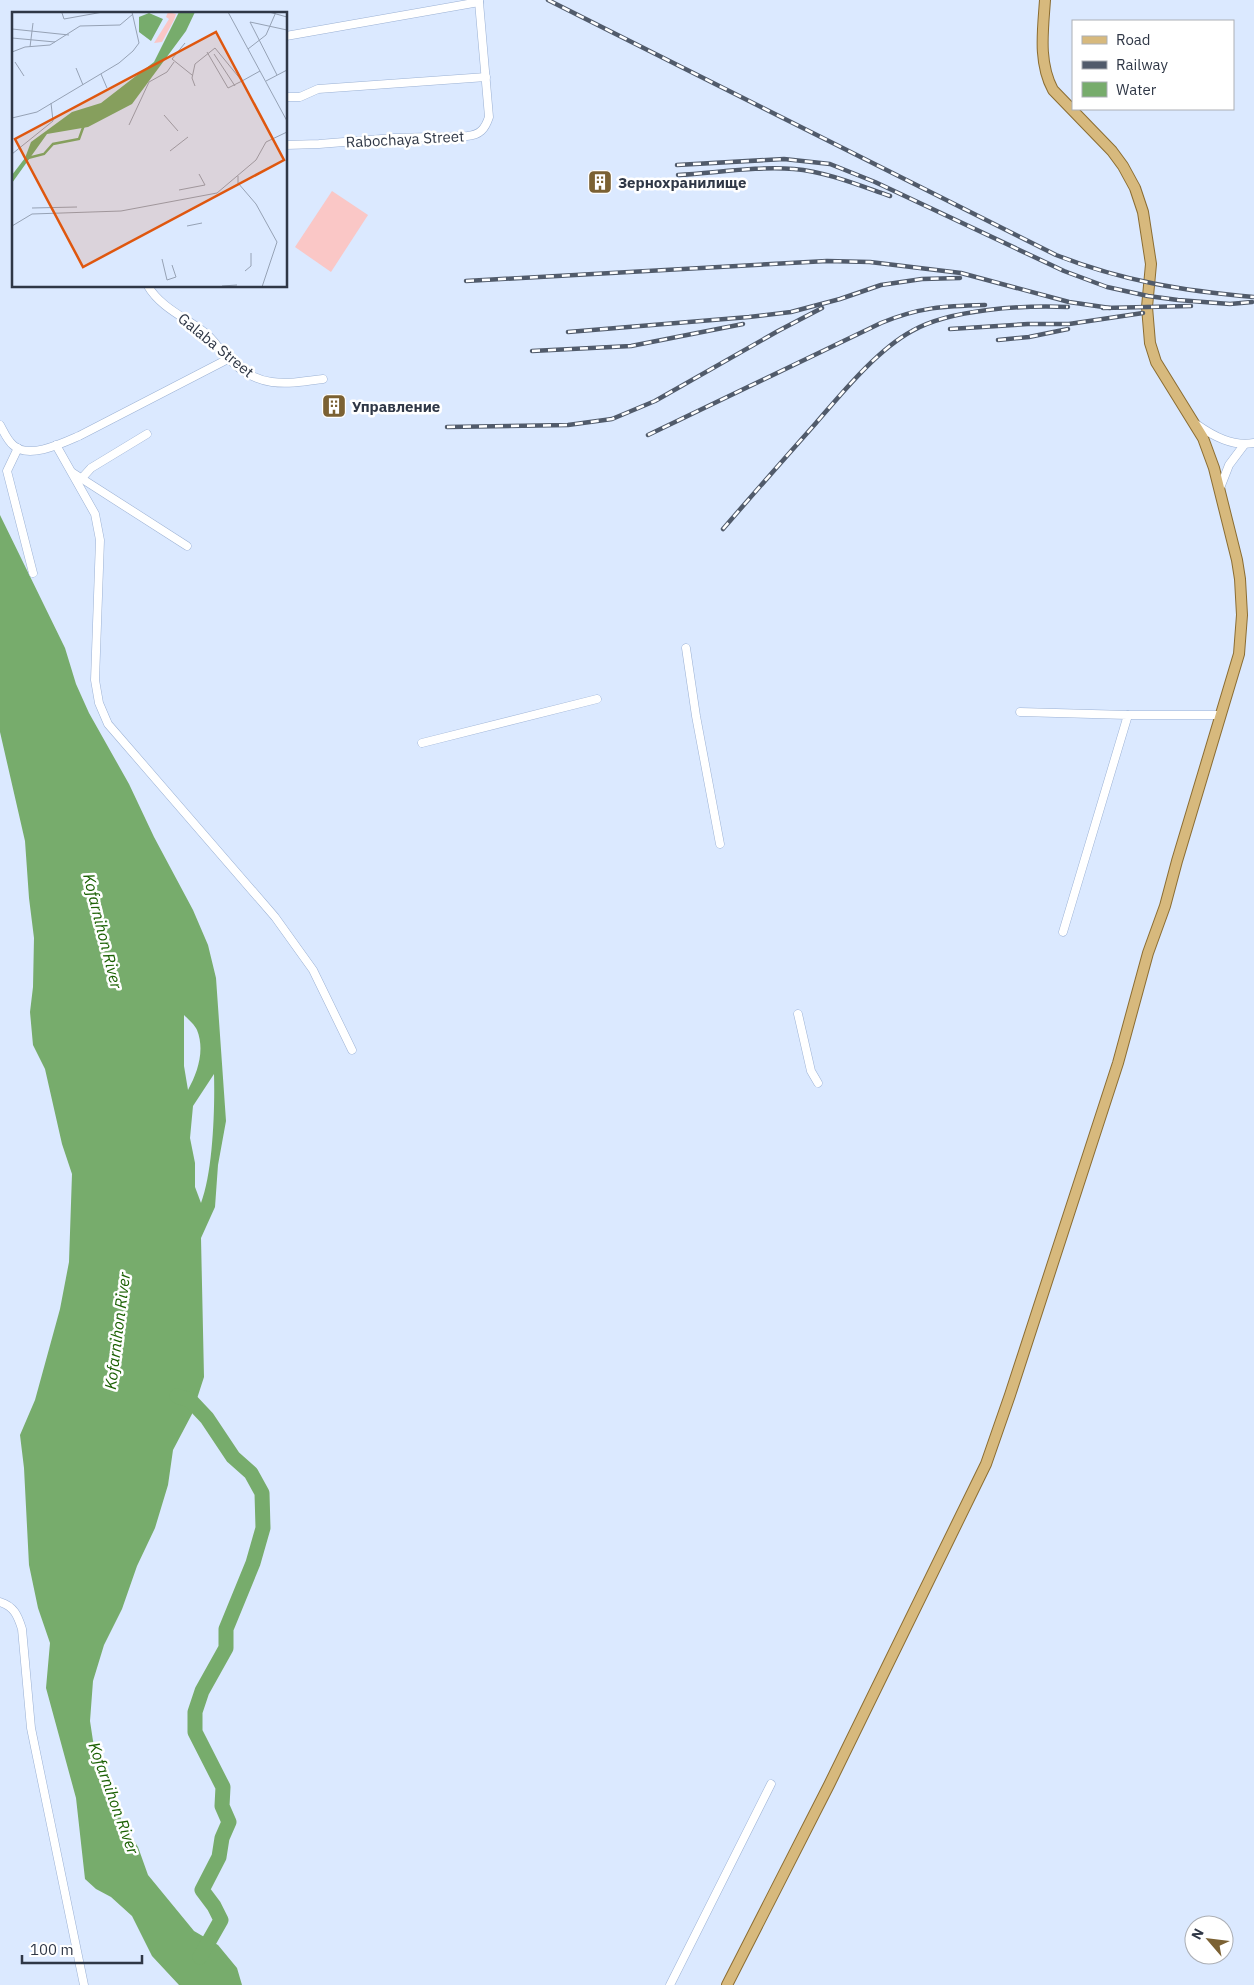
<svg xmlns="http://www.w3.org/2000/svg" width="1254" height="1985" viewBox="0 0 1254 1985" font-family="'IBM Plex Sans',sans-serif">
<rect width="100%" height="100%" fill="#dbe9ff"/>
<polygon fill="#fac7c6" points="332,191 368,215 331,272 295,247"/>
<path fill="#77ac6c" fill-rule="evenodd" d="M0 515 65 648 76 684 89 713 129 784 154 837 193 910 208 945 216 978 226 1121 218 1165 215 1207 201 1238 204 1377 192 1414 173 1450 168 1485 155 1528 137 1566 122 1609 104 1645 93 1681 90 1721 95 1754 109 1782 122 1822 138 1847 148 1875 194 1931 218 1945 237 1968 242 1985H179L152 1956 132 1916 111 1897 96 1889 85 1879 76 1798 46 1688 50 1643 38 1608 29 1565 24 1468 20 1435 35 1400 60 1309 69 1262 72 1174 62 1144 45 1069 33 1045 30 1012 33 987 34 938 29 898 25 841 0 732ZM184 1015C188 1019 195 1025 197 1030 205 1050 198 1072 188 1090L184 1066ZM214 1074C215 1109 213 1172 201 1203L195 1187V1163L190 1138 193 1106Z"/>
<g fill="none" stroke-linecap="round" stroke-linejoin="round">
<polyline stroke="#77ac6c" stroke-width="15" points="177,1396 190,1400 207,1418 233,1457 251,1473 262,1493 263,1528 253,1563 226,1629 226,1648 202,1691 195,1712 195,1732 223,1787 222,1806 229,1822 222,1838 219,1857 202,1890 214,1906 221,1920 200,1957"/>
<defs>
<g id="minor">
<polyline points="286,36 479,2 479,0"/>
<polyline points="286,97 300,97 318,89 486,77"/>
<path d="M286 145 319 144 394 138 467 136C480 135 485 129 489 117L479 2"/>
<path d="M148 286C160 307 186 318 204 332 215 340 220 352 230 360 259 389 286 384 323 379"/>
<path d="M1196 424C1213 436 1233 447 1254 443"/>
<path d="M0 425C4 432 7 440 13 445 28 460 63 443 79 436L228 359"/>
<polyline points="56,445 95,514 100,540 95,680 99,703 108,724 275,917 313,970 352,1050"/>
<polyline points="18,448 7,471 33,573"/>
<polyline points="73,473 187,546"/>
<polyline points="82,478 91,468 147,434"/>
<polyline points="1220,488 1229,465 1244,445"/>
<polyline points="686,648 696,716 720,844"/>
<polyline points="1020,712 1128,715 1063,932"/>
<polyline points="1128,715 1221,715"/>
<polyline points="422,743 597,699"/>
<polyline points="798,1014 811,1071 818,1083"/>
<path d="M0 1602C14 1606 18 1616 22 1629L31 1728 84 1985"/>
<polyline points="670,1985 771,1784"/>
</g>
<path id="major" d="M727 1985 829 1785 986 1464 1010 1395 1118 1063 1148 953 1165 906 1177 861 1239 654 1242 615 1240 579 1237 560 1214 468 1203 438 1156 362 1150 343 1147 307 1151 264 1143 212 1135 188 1123 166 1112 151 1053 90C1038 62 1043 30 1045 0"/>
</defs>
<use href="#minor" stroke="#9bb1d4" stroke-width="9"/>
<use href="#major" stroke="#8b6d32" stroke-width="12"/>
<use href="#minor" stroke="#fff" stroke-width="8"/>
<use href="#major" stroke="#d7b97d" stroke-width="10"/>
<defs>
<g id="rail">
<path d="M548 0 1056 255C1122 281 1184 291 1254 297"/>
<polyline points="677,165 784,159 830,164 875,182 1064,271 1107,287 1148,296 1178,300 1230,304 1252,302"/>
<path d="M678 175C716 173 756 166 794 169 827 172 858 185 890 196"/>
<polyline points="466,281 827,261 870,262 961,273 1069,302 1110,308"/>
<polyline points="1103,308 1191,306"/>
<polyline points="950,329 1028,324 1069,324 1143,313"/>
<polyline points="568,332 749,317 791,312 840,299 881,285 922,279 960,278"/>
<polyline points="998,340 1029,337 1068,329"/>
<polyline points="532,351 631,346 743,324"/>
<polyline points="447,427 568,425 612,419 655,401 778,331 822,308"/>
<path d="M648 435 881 323C920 307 944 306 985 305"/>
<path d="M723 529C754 493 785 458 816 423 842 393 877 350 912 331 950 309 1024 305 1068 307"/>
</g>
</defs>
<use href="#rail" stroke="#515b6b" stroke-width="4.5"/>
<use href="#rail" stroke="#fff" stroke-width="2.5" stroke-dasharray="8" stroke-linecap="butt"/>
</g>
<defs>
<symbol id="building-square" viewBox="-11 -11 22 22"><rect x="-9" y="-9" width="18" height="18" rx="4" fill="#7b6133" stroke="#fff"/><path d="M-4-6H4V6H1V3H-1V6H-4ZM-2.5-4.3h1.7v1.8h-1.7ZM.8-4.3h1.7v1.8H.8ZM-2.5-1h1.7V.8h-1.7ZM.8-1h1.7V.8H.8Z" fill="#fff"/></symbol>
</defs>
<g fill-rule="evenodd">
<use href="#building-square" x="586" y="168" width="28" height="28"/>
<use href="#building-square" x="320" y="392" width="28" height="28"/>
</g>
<g text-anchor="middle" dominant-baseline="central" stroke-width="5" stroke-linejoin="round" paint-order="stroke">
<g font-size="15" fill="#2f3746" stroke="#fff">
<text transform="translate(405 139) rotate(-3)">Rabochaya Street</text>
<text transform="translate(216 345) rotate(39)">Galaba Street</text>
</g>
<g font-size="15" font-weight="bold" fill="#2f3746" stroke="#fff" text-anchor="start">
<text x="618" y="182">Зернохранилище</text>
<text x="352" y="406">Управление</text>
</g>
<g font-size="16" font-style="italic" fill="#1c6104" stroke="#fff">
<text transform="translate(103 931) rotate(76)">Kofarnihon River</text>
<text transform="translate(117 1331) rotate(-83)">Kofarnihon River</text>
<text transform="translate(114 1798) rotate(70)">Kofarnihon River</text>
</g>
</g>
<g transform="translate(12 12)">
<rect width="275" height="275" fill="#dbe9ff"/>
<path d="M156 0 164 2 162 8 150 30 142 31 157 7 154 5Z" fill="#fac7c6"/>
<path d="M167 0H183L174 19 120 92 76 115 35 122 0 171V163L13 146 19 130 60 100 89 91 142 50ZM137 1 151 7 139 29 127 20V5Z" fill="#77ac6c"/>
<path fill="none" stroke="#77ac6c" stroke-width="2.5" d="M16 146 32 142 41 132 67 127 72 113"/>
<path fill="none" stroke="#96a2b5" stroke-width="1" d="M216 0 275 109M257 0 275 5M50 1 52 7 91 0M0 17 57 23M0 26 43 30M173 31 160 47 180 63M18 35 21 11M236 37 254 23 264 0M0 40 13 35 38 33 68 14 108 13 121 2M195 40 216 76 230 69M202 42 223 74M3 50 12 64M64 56 71 73M89 62 95 76M265 63 238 10 275 18M254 69 275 58M183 74 180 66 183 52 203 36 230 69 248 59M152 103 166 119M0 106 25 100 107 51 121 39 127 31 120 0M117 113 137 70 155 60 162 50M158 139 176 125M0 142 41 109 39 91M226 164V171L244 192 265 230 250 275M167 178 193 173 187 162M20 196 65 195M0 214 20 202 109 199 205 181 244 148 254 130 275 120M175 214 190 211M150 247 155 268 164 265 160 253M233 259 239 254V241M210 274 225 273"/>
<path fill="#df570f" fill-opacity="0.15" stroke="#df570f" stroke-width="2.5" d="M204 20 272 148 71 255 3 127Z"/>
<rect width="275" height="275" fill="none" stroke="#2f3746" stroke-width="2.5"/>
</g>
<rect x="1072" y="20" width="162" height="90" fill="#ffffff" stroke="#acafb5"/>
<rect x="1082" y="36" width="25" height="8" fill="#d7b97d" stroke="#acafb5"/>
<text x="1116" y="45" font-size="15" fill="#2f3746">Road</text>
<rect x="1082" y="61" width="25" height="8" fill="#515b6b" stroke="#acafb5"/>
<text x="1116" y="70" font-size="15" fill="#2f3746">Railway</text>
<rect x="1082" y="82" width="25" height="15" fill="#77ac6c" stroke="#acafb5"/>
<text x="1116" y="95" font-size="15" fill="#2f3746">Water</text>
<g transform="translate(1209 1940) rotate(298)"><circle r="24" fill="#ffffff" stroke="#acafb5"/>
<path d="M0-4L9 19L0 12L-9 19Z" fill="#7b6133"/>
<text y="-8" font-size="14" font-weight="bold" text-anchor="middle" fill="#2f3746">N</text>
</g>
<path d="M22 1955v8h120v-8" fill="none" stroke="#2f3746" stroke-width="2.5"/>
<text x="30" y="1955" font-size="15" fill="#2f3746" stroke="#ffffff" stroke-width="4" paint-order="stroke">100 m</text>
</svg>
